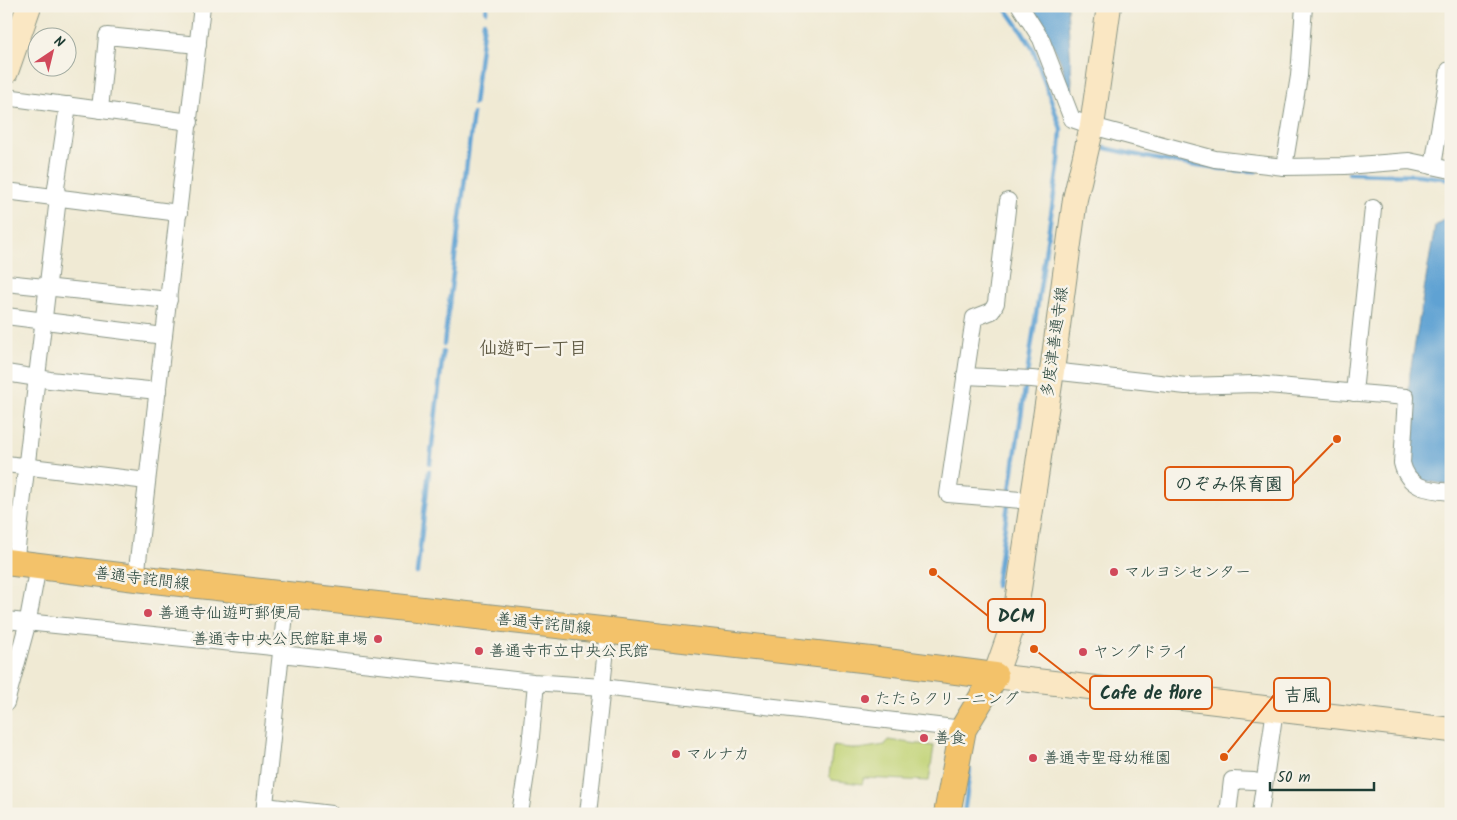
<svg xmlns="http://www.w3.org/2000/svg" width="1457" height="820" viewBox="0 0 1457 820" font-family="Kalam,'Klee One',sans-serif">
<rect width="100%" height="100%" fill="#f7f3e8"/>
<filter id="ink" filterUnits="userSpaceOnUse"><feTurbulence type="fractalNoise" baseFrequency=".02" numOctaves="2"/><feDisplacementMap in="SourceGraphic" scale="10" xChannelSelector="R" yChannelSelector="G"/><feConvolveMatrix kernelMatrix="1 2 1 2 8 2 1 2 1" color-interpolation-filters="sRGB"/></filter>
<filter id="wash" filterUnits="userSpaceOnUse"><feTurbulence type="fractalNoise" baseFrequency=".0096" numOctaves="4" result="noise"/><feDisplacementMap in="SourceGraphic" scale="20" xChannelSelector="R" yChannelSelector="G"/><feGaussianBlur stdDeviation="1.12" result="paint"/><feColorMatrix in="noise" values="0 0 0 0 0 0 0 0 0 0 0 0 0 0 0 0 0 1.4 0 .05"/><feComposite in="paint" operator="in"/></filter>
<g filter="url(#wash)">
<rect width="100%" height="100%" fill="#f0ead4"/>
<polygon fill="#c1d376" stroke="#708855" points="888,740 934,746 929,781 864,778 862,784 832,780 829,776 833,746 859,749 885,745"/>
<g fill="#5ea2d3" stroke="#3e7084">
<path d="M1029 6H1067L1072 80 1071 93 1069 99C1063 88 1066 76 1062 65 1054 44 1041 25 1029 6Z"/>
<polygon points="1449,215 1451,215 1451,485 1425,481 1409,474 1404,463 1410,373 1435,226"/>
</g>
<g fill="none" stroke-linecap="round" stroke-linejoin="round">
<g stroke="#5ea2d3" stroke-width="4.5">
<polyline points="1004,6 1023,33 1033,49 1051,100 1061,129 1059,161 1027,375"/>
<polyline points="486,11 487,6"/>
<polyline points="474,104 484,22"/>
<path d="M1105 148C1154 159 1205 170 1256 171"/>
<polyline points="1349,173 1419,175 1451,179"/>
<polyline points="444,344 473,114"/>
<polyline points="430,463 443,352"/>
<polyline points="417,573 429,471"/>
<polyline points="996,586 1026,382"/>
<polyline points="964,814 970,770"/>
</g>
</g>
</g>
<g filter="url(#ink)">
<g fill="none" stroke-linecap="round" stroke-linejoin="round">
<defs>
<g id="street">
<polyline points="1020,6 1041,39 1072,119 1092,126 1215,159 1284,167 1345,166 1409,161 1451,170"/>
<polyline points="6,97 190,122"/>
<polyline points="100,110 107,36 198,45"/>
<polyline points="1433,166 1449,70"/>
<polyline points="1284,167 1299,76 1304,6"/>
<polyline points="6,191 179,213"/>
<polyline points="1008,201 996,303 992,311 974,318 948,494 1032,501"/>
<polyline points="6,283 169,300"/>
<polyline points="6,316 164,336"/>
<path d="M1052 371 1186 386 1255 384 1406 397 1402 463C1408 489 1429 490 1451 492"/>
<polyline points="6,373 50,380 158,391"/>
<polyline points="965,376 1032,379 1050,381"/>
<polyline points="1354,393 1373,208"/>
<polyline points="6,464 147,481"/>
<polyline points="15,564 58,198 56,188 68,105"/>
<polyline points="136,578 202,6"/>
<polyline points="6,620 282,648"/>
<polyline points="281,654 533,682 602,687 963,729"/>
<polyline points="6,703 27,625 38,566"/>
<polyline points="265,806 331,814"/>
<polyline points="264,814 287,595"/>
<polyline points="520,814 530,747 536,683"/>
<polyline points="588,814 608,631"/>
<polyline points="1228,814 1232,780 1254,781"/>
<polyline points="1260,814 1275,709"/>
</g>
<g id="secondary">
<polyline points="1109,6 1092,126 1075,199 1052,371 1014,622 995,676 1451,730"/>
<polyline points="6,72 29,6"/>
</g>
<polyline id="primary" points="6,562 136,578 871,660 995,676 963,729 947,814"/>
</defs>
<use href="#street" stroke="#889484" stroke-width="18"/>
<use href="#secondary" stroke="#889484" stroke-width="26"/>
<use href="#primary" stroke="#889484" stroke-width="28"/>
<use href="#street" stroke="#fff" stroke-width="16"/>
<use href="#secondary" stroke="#fae7c3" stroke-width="24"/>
<use href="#primary" stroke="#f3c26a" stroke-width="26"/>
</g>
</g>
<g fill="#d1495b" stroke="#f7f3e8" stroke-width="2">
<circle cx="1114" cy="572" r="5"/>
<circle cx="148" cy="613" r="5"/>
<circle cx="378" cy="639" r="5"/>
<circle cx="479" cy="651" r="5"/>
<circle cx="1083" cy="652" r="5"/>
<circle cx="865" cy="699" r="5"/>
<circle cx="924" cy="738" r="5"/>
<circle cx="676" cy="754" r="5"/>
<circle cx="1033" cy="758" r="5"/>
</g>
<g text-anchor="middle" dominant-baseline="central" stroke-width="5" stroke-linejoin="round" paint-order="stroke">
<g font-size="16" fill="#1f3d34" stroke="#f7f3e8">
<text transform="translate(1055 342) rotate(-82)">多度津善通寺線</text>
<text transform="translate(142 579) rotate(7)">善通寺詫間線</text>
<text transform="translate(544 624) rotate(6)">善通寺詫間線</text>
</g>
<g font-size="16" fill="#1f3d34" stroke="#f7f3e8" text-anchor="start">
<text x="1124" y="572">マルヨシセンター</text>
<text x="158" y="613">善通寺仙遊町郵便局</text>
<text x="368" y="639" text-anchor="end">善通寺中央公民館駐車場</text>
<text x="489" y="651">善通寺市立中央公民館</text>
<text x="1093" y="652">ヤングドライ</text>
<text x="875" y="699">たたらクリーニング</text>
<text x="934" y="738">善食</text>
<text x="686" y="754">マルナカ</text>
<text x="1043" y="758">善通寺聖母幼稚園</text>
</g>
<g font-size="18" font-weight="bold" fill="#615c46" stroke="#f7f3e8">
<text x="533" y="349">仙遊町一丁目</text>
</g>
</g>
<path fill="none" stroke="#de580e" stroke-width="2" d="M1337 439L1293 484M933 572L988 616M1034 649L1090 693M1224 757L1274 695"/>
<g fill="#de580e" stroke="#f7f3e8" stroke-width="2">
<circle cx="1337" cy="439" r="5"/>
<circle cx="933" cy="572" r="5"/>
<circle cx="1034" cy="649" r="5"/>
<circle cx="1224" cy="757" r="5"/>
</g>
<g fill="#f7f3e8" stroke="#de580e" stroke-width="2">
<rect x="1165" y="467" width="128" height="33" rx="5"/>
<rect x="988" y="599" width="57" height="33" rx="5"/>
<rect x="1090" y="676" width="122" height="33" rx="5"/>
<rect x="1274" y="678" width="56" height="33" rx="5"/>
</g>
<g font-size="18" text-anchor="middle" font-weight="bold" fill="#1f3d34">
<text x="1229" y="490">のぞみ保育園</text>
<text x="1016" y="622">DCM</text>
<text x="1151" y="699">Cafe de flore</text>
<text x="1302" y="701">吉風</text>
</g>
<rect width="1457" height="820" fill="none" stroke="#f7f3e8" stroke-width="25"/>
<g transform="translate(52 52) rotate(35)"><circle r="24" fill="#f7f3e8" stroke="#a1aaa0"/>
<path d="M0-4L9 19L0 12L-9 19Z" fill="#d1495b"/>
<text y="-8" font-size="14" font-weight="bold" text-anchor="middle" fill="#1f3d34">N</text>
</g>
<path d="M1270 782v8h104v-8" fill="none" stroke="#1f3d34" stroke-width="2.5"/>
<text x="1277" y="782" font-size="15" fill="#1f3d34" stroke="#f7f3e8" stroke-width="4" paint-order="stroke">50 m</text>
</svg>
